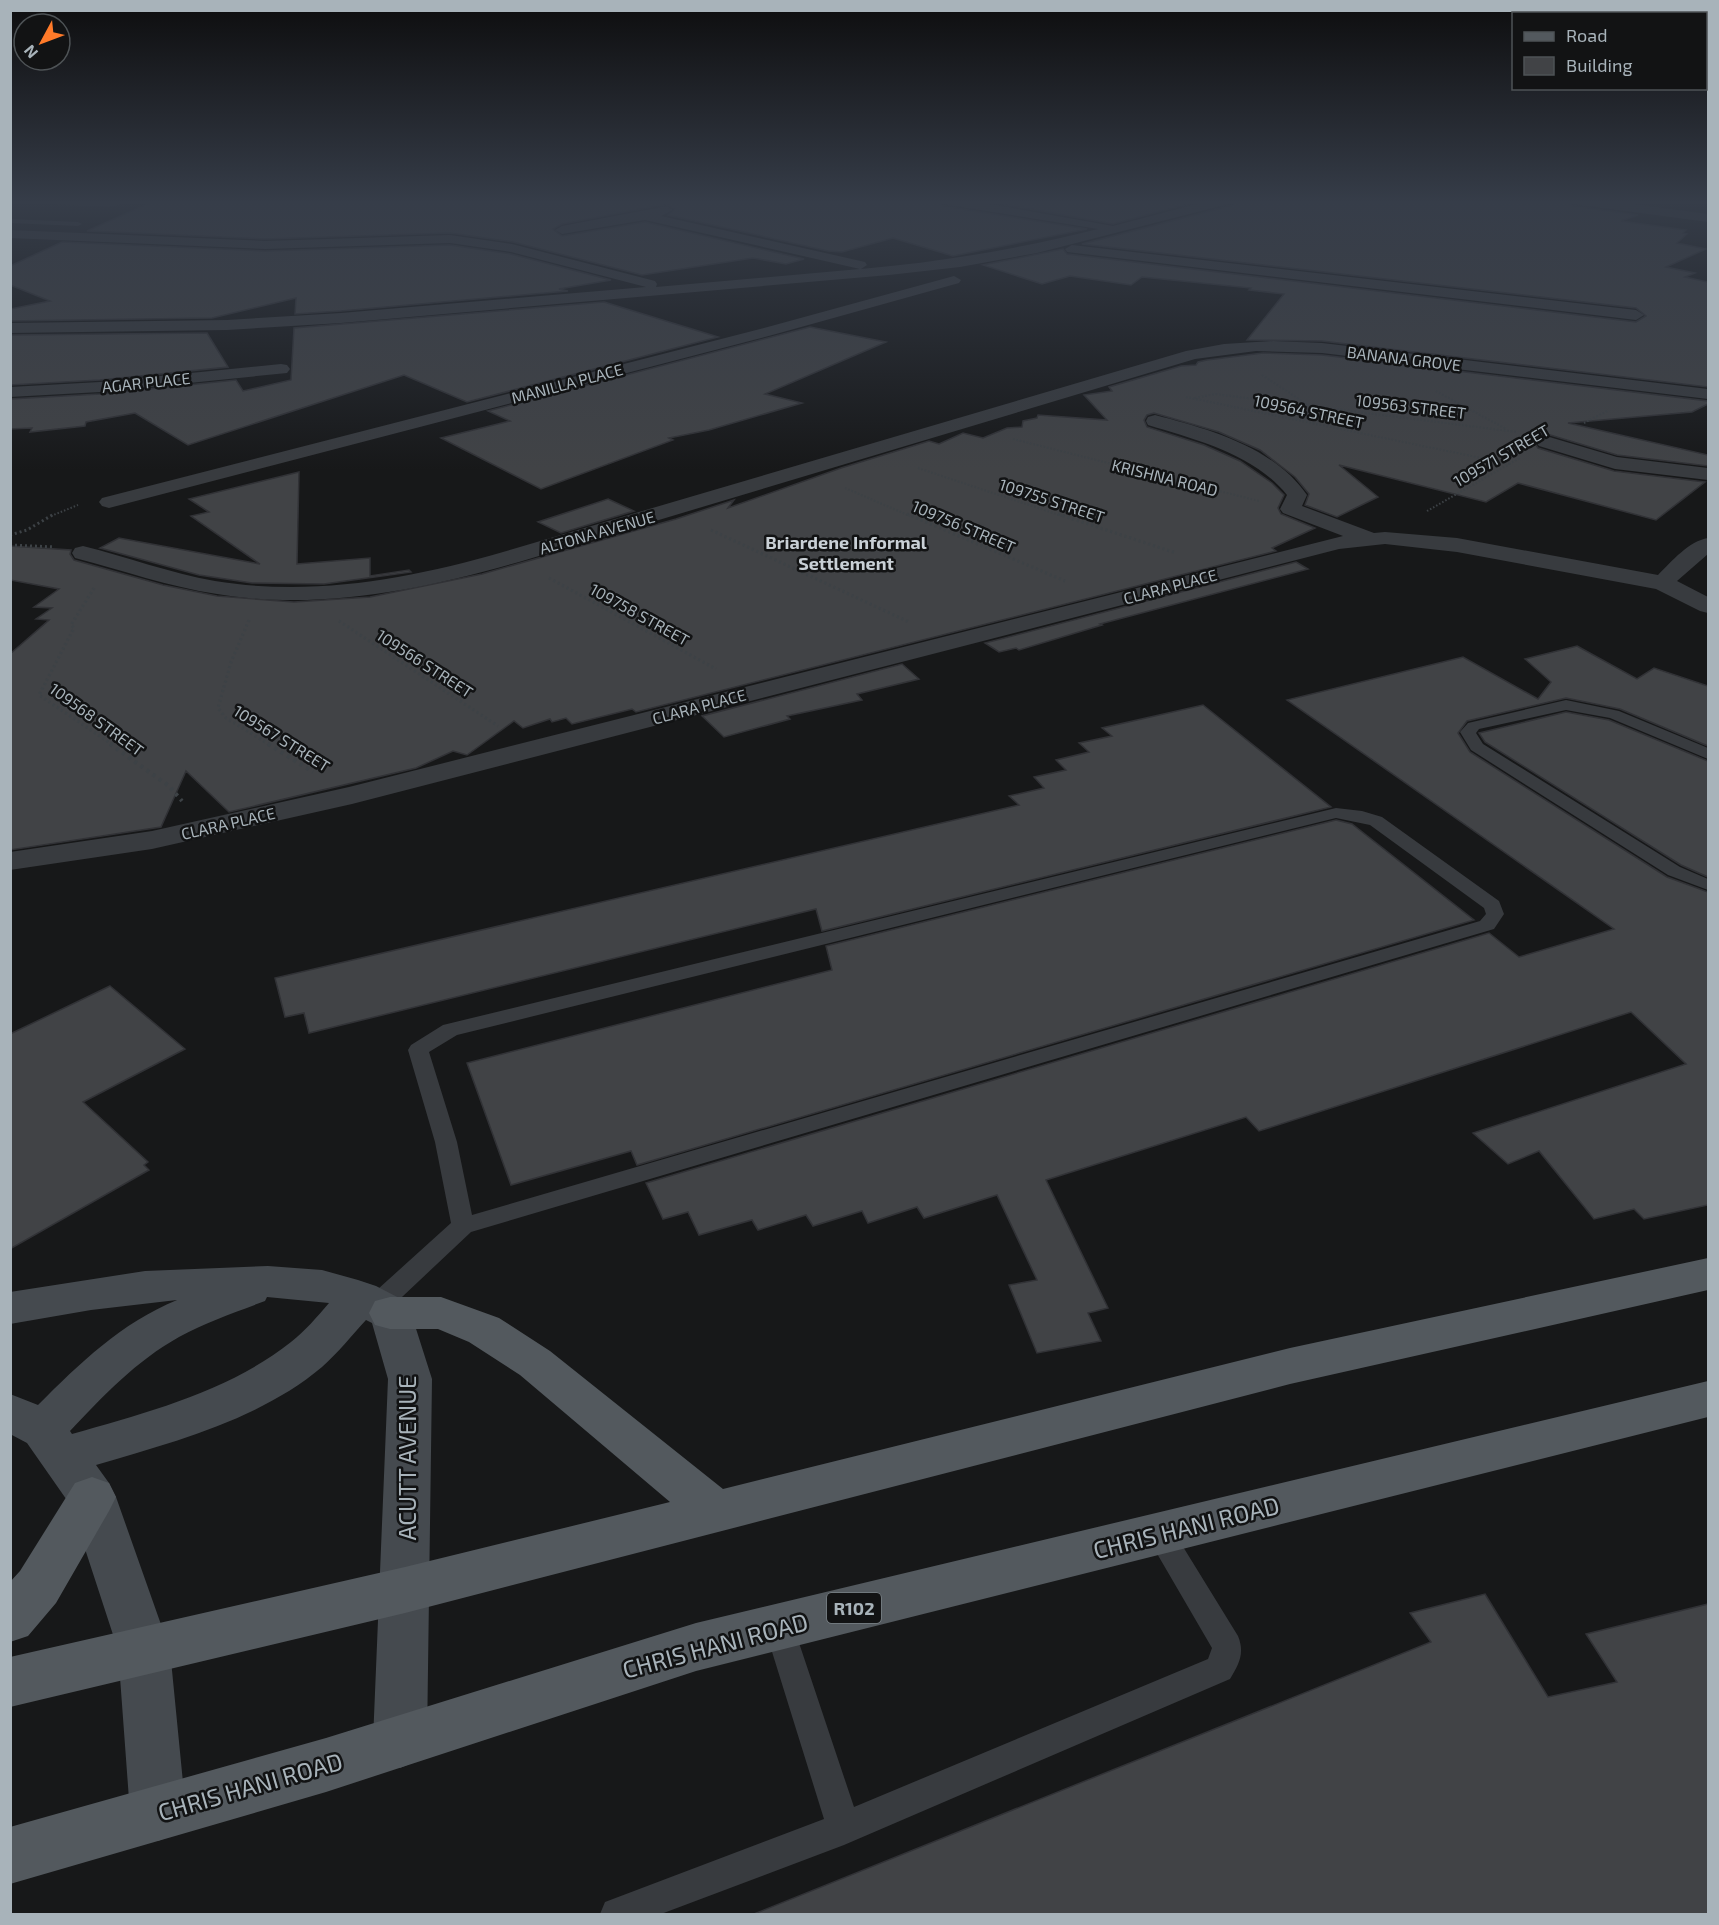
<svg xmlns="http://www.w3.org/2000/svg" width="1719" height="1925" viewBox="0 0 1719 1925" font-family="'Exo 2',sans-serif">
<rect width="100%" height="100%" fill="#171819"/>
<g fill="#414346" stroke="#313236" stroke-width="1.5">
<polygon points="156,200 935,200 943,206 1087,229 953,256 893,238 842,252 828,251 668,215 675,209 667,204 562,224 553,229 562,236 645,222 804,259 786,264 753,258 642,275 513,242 450,233 265,239 87,231"/>
<polygon points="981,200 1202,200 1113,224"/>
<polygon points="1236,200 1565,200 1573,206 1638,215 1621,221 1686,230 1683,233 1687,234 1677,243 1706,249 1666,267 1695,273 1685,277 1708,282 1708,387 1322,341 1247,340 1284,294 1249,290 1251,288 1142,277 1131,285 1070,276 1042,284 983,265 1063,249 1067,254 1636,322 1646,316 1636,308 1082,244 1233,205"/>
<polygon points="62,242 265,251 450,245 511,254 611,280 559,289 568,291 341,311 295,314 296,298 212,318 10,321 10,309 50,301 10,285 10,266"/>
<polygon points="604,302 718,337 467,402 404,375 188,445 135,413 86,422 85,426 30,432 32,428 10,429 10,399 100,394 236,380 243,391 291,380 294,328"/>
<polygon points="810,327 886,342 765,394 802,403 709,430 669,438 673,440 541,489 441,438 510,421 488,411"/>
<polygon points="207,333 228,367 100,380 10,385 10,335"/>
<polygon points="1263,353 1322,355 1708,401 1708,404 1692,412 1568,423 1708,455 1708,466 1617,455 1547,434 1538,436 1534,442 1538,448 1614,471 1705,482 1656,520 1518,483 1486,502 1339,465 1378,497 1337,517 1305,505 1309,494 1295,477 1260,450 1219,432 1154,413 1147,415 1144,420 1147,427 1204,445 1240,461 1272,483 1284,495 1278,508 1281,514 1315,528 1272,548 1276,551 636,712 632,709 572,724 566,718 552,722 550,719 523,728 514,721 467,755 453,751 416,768 229,812 186,771 161,827 10,850 10,654 49,620 36,619 52,608 34,607 59,589 10,580 10,546 71,550 70,554 74,560 163,585 217,596 294,602 370,597 482,574 676,519 734,500 728,508 841,468 929,441 939,444 963,433 983,438 1007,428 1022,427 1023,421 1037,418 1038,415 1107,420 1084,395 1112,391 1109,387 1181,366 1196,365 1198,362 1207,360"/>
<polygon points="299,472 297,564 370,558 370,576 409,570 411,572 324,584 252,583 199,575 100,548 119,538 260,564 191,516 209,512 189,499"/>
<polygon points="608,499 634,511 561,533 538,522"/>
<polygon points="1296,562 1308,569 1100,624 1102,625 1019,650 1016,648 999,652 985,643"/>
<polygon points="1577,646 1637,679 1654,668 1708,686 1708,746 1620,709 1566,698 1467,721 1458,733 1470,752 1667,877 1708,892 1708,1205 1644,1219 1634,1209 1594,1219 1539,1151 1508,1164 1473,1133 1686,1064 1631,1012 1259,1131 1246,1117 1046,1180 1108,1308 1088,1313 1101,1341 1037,1353 1009,1285 1037,1280 997,1195 924,1218 917,1207 868,1223 862,1211 813,1226 806,1215 758,1230 752,1220 699,1235 688,1212 663,1219 646,1183 1489,933 1519,957 1614,929 1287,700 1463,657 1538,699 1551,682 1525,659"/>
<polygon points="902,664 919,679 857,694 862,700 787,716 790,719 724,737 702,716"/>
<polygon points="1203,705 1331,807 822,931 816,909 309,1033 304,1013 285,1017 275,978 1019,805 1009,796 1044,788 1034,777 1066,770 1056,760 1089,752 1079,743 1112,736 1102,728"/>
<polygon points="1566,712 1609,720 1708,761 1708,877 1681,865 1485,742 1479,733"/>
<polygon points="1336,820 1352,824 1474,920 637,1165 631,1151 511,1185 467,1063 832,970 826,946"/>
<polygon points="110,986 185,1049 83,1102 148,1162 144,1165 149,1170 10,1249 10,1034"/>
<polygon points="1485,1594 1548,1697 1617,1682 1586,1634 1708,1604 1708,1914 754,1914 1431,1642 1410,1613"/>
</g>
<g fill="none" stroke-linecap="round" stroke-linejoin="round">
<g stroke="#3d4246" stroke-width="2" stroke-dasharray="1.5 2" stroke-linecap="butt">
<polyline points="1262,375 1308,405"/>
<polyline points="1436,391 1506,429"/>
<polyline points="1186,397 1510,464"/>
<polyline points="1195,398 1215,394 1517,432"/>
<polyline points="1584,423 1607,411"/>
<polyline points="1013,439 1259,501"/>
<polyline points="918,468 1062,516"/>
<polyline points="845,488 910,516"/>
<polyline points="1427,511 1520,458"/>
<polyline points="51,516 78,505"/>
</g>
<g stroke="#3d4246" stroke-width="3" stroke-dasharray="2 3" stroke-linecap="butt">
<polyline points="907,514 1065,581"/>
<polyline points="1058,514 1176,553"/>
<polyline points="711,530 909,622"/>
<polyline points="10,535 27,530 54,514"/>
<polyline points="10,545 55,547"/>
<polyline points="549,578 716,669"/>
<polyline points="94,588 71,625 74,628 39,695 113,745"/>
<polyline points="249,620 231,662 218,708 226,718 270,745"/>
<polyline points="339,621 498,726"/>
</g>
<g stroke="#3d4246" stroke-width="4" stroke-dasharray="3 4.5" stroke-linecap="butt">
<polyline points="110,744 169,786 182,801"/>
<polyline points="268,744 313,772"/>
</g>
<g fill="#383b3f" fill-rule="evenodd">
<polygon points="59,200 109,203 143,200 109,207 31,203 27,201"/>
<polygon points="10,219 78,222 82,224 78,226 10,223"/>
<polygon points="1566,700 1619,711 1708,748 1708,759 1610,718 1566,710 1479,729 1476,733 1483,744 1680,867 1708,879 1708,890 1668,875 1471,750 1460,732 1468,723"/>
<path d="M1336 808 1362 811 1382 817 1499 901 1504 914 1494 929 471 1232 385 1313 376 1316 367 1313 364 1306 367 1299 451 1223 435 1142 408 1050 411 1045 443 1025ZM1336 818 1370 825 1484 908 1486 914 1480 921 472 1215 457 1142 429 1052 457 1035Z"/>
<path d="M1159 1520 1169 1524 1238 1636C1245 1653 1239 1664 1230 1679L844 1845 661 1914H600L605 1902 824 1819 764 1626 768 1616 779 1612 790 1616 854 1807 1208 1659 1212 1648 1145 1533 1149 1524Z"/>
</g>
<g fill="#383b3f" fill-rule="evenodd">
<path d="M937 200H967L1113 226 1212 200H1234L1232 203 1037 253 960 267 889 275 341 323 227 330 10 333V323L227 320 341 313 646 287 511 252 450 243 265 249 10 238V230L265 241 450 235 512 244 655 281 657 284 656 287 860 269 645 220 562 234 555 230 562 226 667 206 673 210 661 216 865 262 867 265 861 269C941 262 1019 249 1098 229L943 204Z"/>
<polygon points="1567,200 1603,200 1708,214 1708,222 1573,204"/>
<polygon points="1072,245 1636,310 1644,315 1636,320 1067,252 1065,249"/>
<polygon points="954,276 961,280 959,283 776,334 109,508 102,506 99,502 102,498 764,328"/>
<path d="M1273 341 1322 343 1708 389V399L1322 353 1256 351 1195 359 519 562C420 590 320 611 217 594 169 587 122 570 75 558L72 553 75 548 83 546C127 557 170 573 215 581 313 597 409 579 503 552L1186 351 1224 344Z"/>
<polygon points="281,364 287,365 290,369 287,373 100,392 10,397 10,387 100,382"/>
<path d="M1155 415C1209 429 1274 447 1307 495L1302 506 1374 533 1385 532 1457 538 1658 575C1672 561 1689 541 1708 538V554L1677 581 1708 597V613L1700 611 1656 589 1457 552 1385 544 1339 549 352 804 152 849 10 870V852L152 831 349 787 1343 536 1283 513 1280 509 1287 495C1254 454 1197 440 1148 425L1146 421 1148 417Z"/>
<polygon points="1546,436 1617,457 1708,468 1708,480 1615,469 1539,446 1536,442 1539,438"/>
</g>
<path fill="#454a4f" fill-rule="evenodd" d="M268 1266 322 1270 358 1280 376 1286 405 1301 411 1313 432 1379 427 1741 419 1760 400 1768 381 1760 373 1741 388 1379 372 1323 366 1320C352 1335 338 1353 322 1367 259 1420 173 1442 96 1465L109 1483 116 1497 170 1650 186 1813 178 1833 158 1841 138 1833 130 1813 118 1650 71 1506 27 1443 10 1434V1394L38 1405C80 1363 121 1323 177 1300L91 1310 10 1324V1292L145 1271ZM267 1297 329 1303C317 1317 305 1331 291 1342 228 1392 148 1412 72 1434L70 1431C103 1396 136 1361 179 1337 206 1322 236 1312 265 1301Z"/>
<g fill="#53595e" fill-rule="evenodd">
<polygon points="1708,1258 1708,1290 1290,1384 405,1613 10,1707 10,1657 405,1567 670,1502 520,1375 469,1342 438,1329 390,1329 375,1325 369,1313 375,1301 390,1297 441,1297 499,1318 550,1351 723,1489 1290,1348"/>
<polygon points="1708,1381 1708,1417 696,1671 326,1792 10,1884 10,1827 326,1738 696,1623"/>
<polygon points="92,1477 109,1483 116,1497 109,1511 56,1603 28,1636 10,1642 10,1582 20,1571 75,1483"/>
</g>
</g>
<linearGradient id="sky" x2="0" y2="1"><stop stop-color="#0d0d0e"/><stop offset="0.43" stop-color="#363d49"/><stop offset="1" stop-color="#363d49" stop-opacity="0"/></linearGradient>
<rect width="1719" height="470" fill="url(#sky)"/>
<g text-anchor="middle" dominant-baseline="central" stroke-width="5" stroke-linejoin="round" paint-order="stroke">
<g font-size="16" fill="#a8b3ba" stroke="#121314">
<text transform="translate(1404 358) rotate(7)">BANANA GROVE</text>
<text transform="translate(146 382) rotate(-6)">AGAR PLACE</text>
<text transform="translate(567 383) rotate(-15)">MANILLA PLACE</text>
<text transform="translate(1411 406) rotate(7)">109563 STREET</text>
<text transform="translate(1309 411) rotate(12)">109564 STREET</text>
<text transform="translate(1501 455) rotate(-30)">109571 STREET</text>
<text transform="translate(1165 477) rotate(14)">KRISHNA ROAD</text>
<text transform="translate(1052 500) rotate(18)">109755 STREET</text>
<text transform="translate(964 526) rotate(23)">109756 STREET</text>
<text transform="translate(597 532) rotate(-16)">ALTONA AVENUE</text>
<text transform="translate(1170 586) rotate(-15)">CLARA PLACE</text>
<text transform="translate(640 614) rotate(29)">109758 STREET</text>
<text transform="translate(425 663) rotate(33)">109566 STREET</text>
<text transform="translate(699 706) rotate(-15)">CLARA PLACE</text>
<text transform="translate(97 719) rotate(36)">109568 STREET</text>
<text transform="translate(282 738) rotate(32)">109567 STREET</text>
<text transform="translate(228 823) rotate(-13)">CLARA PLACE</text>
</g>
<g font-size="18" font-weight="bold" fill="#c9d0d6" stroke="#121314">
<text x="846" y="542">Briardene Informal<tspan x="846" dy="21">Settlement</tspan></text>
</g>
<rect fill="#121314" stroke="#7b8388" stroke-width="1.5" x="827" y="1593" width="54" height="30" rx="4.5"/>
<g font-size="18" font-weight="bold" fill="#a8b3ba">
<text x="854" y="1608">R102</text>
</g>
<g font-size="24" fill="#a8b3ba" stroke="#121314">
<text transform="translate(406 1458) rotate(-90)">ACUTT AVENUE</text>
<text transform="translate(1186 1527) rotate(-14)">CHRIS HANI ROAD</text>
<text transform="translate(715 1645) rotate(-15)">CHRIS HANI ROAD</text>
<text transform="translate(250 1786) rotate(-16)">CHRIS HANI ROAD</text>
</g>
</g>
<rect width="1719" height="1925" fill="none" stroke="#a8b3ba" stroke-width="24"/>
<rect x="1512" y="12" width="195" height="78" fill="#121314" stroke="#4e5356" stroke-width="1.5"/>
<rect x="1524" y="32" width="30" height="9" fill="#53595e" stroke="#4e5356" stroke-width="1.5"/>
<text x="1566" y="42" font-size="18" fill="#a8b3ba">Road</text>
<rect x="1524" y="57" width="30" height="18" fill="#414346" stroke="#4e5356" stroke-width="1.5"/>
<text x="1566" y="72" font-size="18" fill="#a8b3ba">Building</text>
<g transform="translate(42 42) rotate(229)"><circle r="28" fill="#121314" stroke="#4e5356" stroke-width="1.5"/>
<path d="M0-4.5L10 22L0 15L-10 22Z" fill="#ff7a29"/>
<text y="-9" font-size="16" font-weight="bold" text-anchor="middle" fill="#a8b3ba">N</text>
</g>
</svg>
